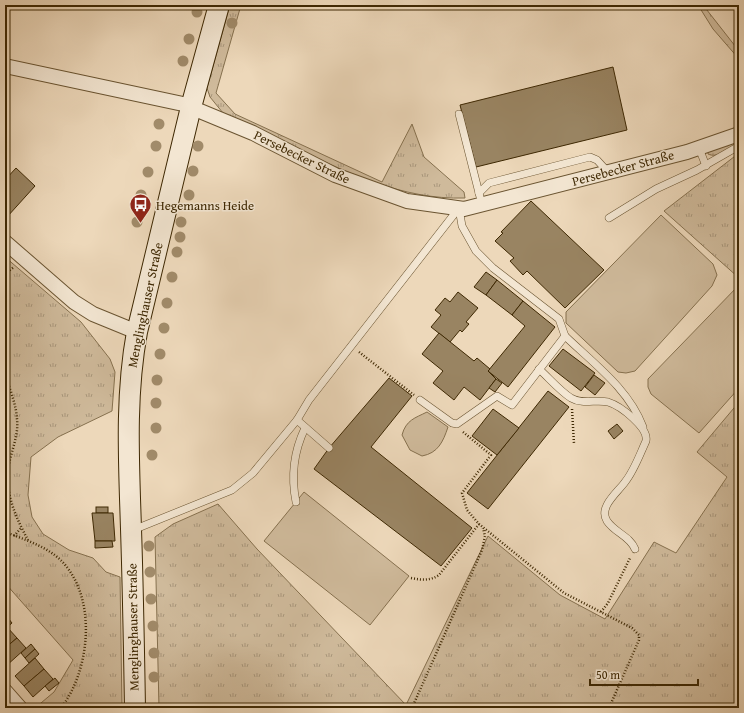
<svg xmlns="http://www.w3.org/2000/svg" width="744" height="713" viewBox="0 0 744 713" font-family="'Gentium Book Plus',serif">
<defs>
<pattern id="grass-tufts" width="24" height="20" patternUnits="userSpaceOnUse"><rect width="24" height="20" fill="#cfba9b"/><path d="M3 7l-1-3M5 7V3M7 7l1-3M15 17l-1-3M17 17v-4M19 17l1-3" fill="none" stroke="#a9977c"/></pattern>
</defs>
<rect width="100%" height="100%" fill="#edd8ba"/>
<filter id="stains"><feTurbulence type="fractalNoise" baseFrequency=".005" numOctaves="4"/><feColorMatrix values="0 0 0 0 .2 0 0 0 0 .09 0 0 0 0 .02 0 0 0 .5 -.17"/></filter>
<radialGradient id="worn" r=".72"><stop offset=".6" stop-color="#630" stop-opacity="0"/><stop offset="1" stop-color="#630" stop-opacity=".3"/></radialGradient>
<g fill="url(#grass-tufts)" stroke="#86714f">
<path d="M230 5H241L216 93 235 114 382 182 412 124 424 157 464 192 465 198C402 200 346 172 291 146 269 135 245 126 223 113L210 97 207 88Z"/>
<polygon points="698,5 703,5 739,51 739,59 713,29"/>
<path d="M739 140V142C731 148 718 159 708 154V151Z"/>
<polygon points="739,153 739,278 664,211"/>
<polygon points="5,257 81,322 110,359 115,372 112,411 58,437 31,457 28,495 32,517 43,534 69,550 93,558 106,572 120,577 122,708 35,708 54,692 73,660 5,583"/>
<polygon points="739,402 739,708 159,708 155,537 173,524 218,504 257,549 406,705 488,536 560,595 605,619 654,542 676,553 727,477 697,452"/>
</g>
<g fill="#cfba9b" stroke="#86714f">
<polygon points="661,215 713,264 717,275 712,286 635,371 626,373 618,372 566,323 566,312"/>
<polygon points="739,285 739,388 699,433 651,394 648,387 648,379"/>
<path d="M427 412 448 427C443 442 438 453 422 456L410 450 402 435C406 420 415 418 427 412Z"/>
<polygon points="304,492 409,576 370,625 264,541"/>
</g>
<g fill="#998462" stroke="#3e2803">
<polygon points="613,67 627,130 476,167 460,105"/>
<polygon points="16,168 35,186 7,217 5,215 5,180"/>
<polygon points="531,201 604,270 565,308 527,271 523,275 510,261 514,258 495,241 503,233 501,232"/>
<polygon points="486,272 497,280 486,295 474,287"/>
<polygon points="497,280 523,301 512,315 486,295"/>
<polygon points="458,292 478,308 466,322 469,324 462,332 460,330 450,342 431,327 441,315 435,310 445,298 450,302"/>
<polygon points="523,301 555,327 508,387 488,371 525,326 512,315"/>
<polygon points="439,333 474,361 477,358 490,369 488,371 496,379 480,400 464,387 454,400 433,383 443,371 422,354"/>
<polygon points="563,349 595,373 581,391 549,366"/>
<polygon points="594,375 605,383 595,395 585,387"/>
<polygon points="389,378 412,396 371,447 472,528 441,566 314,469 329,448"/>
<polygon points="496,379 502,383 495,392 489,388"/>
<polygon points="548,391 569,407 488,509 467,493"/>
<polygon points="493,409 519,428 497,455 472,436"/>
<polygon points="617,424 623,431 614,439 608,431"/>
<rect x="96" y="507" width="12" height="6"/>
<polygon points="92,513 113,513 115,541 95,541"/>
<polygon points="95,541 112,541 113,547 95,548"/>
<polygon points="8,618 12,623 5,629 5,621"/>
<polygon points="7,627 17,638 5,648 5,629"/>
<polygon points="17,638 26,648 6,666 5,648"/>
<polygon points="31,644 35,649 25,658 21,653"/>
<polygon points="35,649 39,654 29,663 25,658"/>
<polygon points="35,658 44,669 24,686 15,676"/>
<polygon points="44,669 53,679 33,697 24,686"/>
<polygon points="55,678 59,683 49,691 45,686"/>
</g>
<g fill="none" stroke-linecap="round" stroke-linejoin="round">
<defs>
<g id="lane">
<polyline points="459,114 480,197"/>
<polyline points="699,148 706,166"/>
<polyline points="479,193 489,183 590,157 597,160 608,172"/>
<polyline points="609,218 656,189 697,170 739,146"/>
<path d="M565 336C593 363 629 389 643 427"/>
<path d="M539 369C549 378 560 391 571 398 583 405 596 399 608 402 621 406 649 428 646 441 640 454 634 471 625 482 618 492 598 507 607 521 615 533 630 536 635 549"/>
<polyline points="420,400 452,423 457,424 497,396 512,405 565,336 559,319 493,268 476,251 462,226 459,208"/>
<polyline points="297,420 329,448"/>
<path d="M296 502C291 477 294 451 305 428"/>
<polyline points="133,530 232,490 253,473 297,420 309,400 459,208"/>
</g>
<g id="street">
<polyline points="5,66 183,104 253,133 335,175 407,201 464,209 687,152 739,134"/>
<polyline points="5,242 74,302 93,314 137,332"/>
<polyline points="5,691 20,708"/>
</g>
<path id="secondary" d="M135 708C134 648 133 588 131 529 129 463 125 397 137 332L191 107 219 5"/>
</defs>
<use href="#lane" stroke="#6a5431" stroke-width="8"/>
<use href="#street" stroke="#6a5431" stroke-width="16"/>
<use href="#secondary" stroke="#3e2803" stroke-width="22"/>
<g stroke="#3e2803" stroke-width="2.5" stroke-dasharray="1 2" stroke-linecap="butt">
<polyline points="5,274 14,267"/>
<polyline points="359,352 414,395"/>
<path d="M5 375C10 389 16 404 17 419 19 437 10 453 8 470 5 494 17 520 28 540"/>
<polyline points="572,409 574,444"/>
<polyline points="463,432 491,455 462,493 467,510 479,524 564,593 632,628 639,635 639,640 609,708"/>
<path d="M5 532C26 540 52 548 66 566 97 604 89 672 61 708"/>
<polyline points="14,536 21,528"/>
<path d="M411 578C421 580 430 581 439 575L479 524"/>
<polyline points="601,612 608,603 630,558"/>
<polyline points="412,708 482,550 485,536 483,528"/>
</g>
<use href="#lane" stroke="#f3e6d2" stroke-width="7"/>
<use href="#street" stroke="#f3e6d2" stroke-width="14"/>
<use href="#secondary" stroke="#f3e6d2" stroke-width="20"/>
</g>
<g fill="#a18b6a">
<circle cx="197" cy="12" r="5.5"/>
<circle cx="232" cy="23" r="5.5"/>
<circle cx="189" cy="39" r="5.5"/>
<circle cx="183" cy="61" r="5.5"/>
<circle cx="159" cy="124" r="5.5"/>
<circle cx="156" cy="146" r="5.5"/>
<circle cx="198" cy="146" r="5.5"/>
<circle cx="193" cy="171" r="5.5"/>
<circle cx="148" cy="172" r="5.5"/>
<circle cx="141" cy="195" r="5.5"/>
<circle cx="189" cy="195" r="5.5"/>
<circle cx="137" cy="222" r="5.5"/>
<circle cx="181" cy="222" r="5.5"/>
<circle cx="180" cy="237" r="5.5"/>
<circle cx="177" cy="252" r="5.5"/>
<circle cx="172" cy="277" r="5.5"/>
<circle cx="167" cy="303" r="5.5"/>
<circle cx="164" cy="328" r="5.5"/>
<circle cx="160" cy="354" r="5.5"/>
<circle cx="157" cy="380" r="5.5"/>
<circle cx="156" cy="403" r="5.5"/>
<circle cx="156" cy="428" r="5.5"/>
<circle cx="152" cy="455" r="5.5"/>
<circle cx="149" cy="546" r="5.5"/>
<circle cx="150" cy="572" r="5.5"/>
<circle cx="151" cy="599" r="5.5"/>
<circle cx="153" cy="626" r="5.5"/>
<circle cx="154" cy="653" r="5.5"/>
<circle cx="154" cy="677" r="5.5"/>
</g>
<defs>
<symbol id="bus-pin" viewBox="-11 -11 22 30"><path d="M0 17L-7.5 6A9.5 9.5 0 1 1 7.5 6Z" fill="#8f2418" stroke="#f3e6d2"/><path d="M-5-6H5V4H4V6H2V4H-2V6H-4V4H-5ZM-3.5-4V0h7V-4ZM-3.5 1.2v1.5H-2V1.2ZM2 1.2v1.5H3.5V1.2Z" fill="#fff"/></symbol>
</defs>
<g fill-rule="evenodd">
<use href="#bus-pin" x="128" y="192" width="25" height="34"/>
</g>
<g text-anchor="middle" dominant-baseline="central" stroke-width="3" stroke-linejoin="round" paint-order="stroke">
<g font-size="13" fill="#3e2803" stroke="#f3e6d2">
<text transform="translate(302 157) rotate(26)">Persebecker Straße</text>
<text transform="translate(623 168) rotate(-15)">Persebecker Straße</text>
<text transform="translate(145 305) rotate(-78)">Menglinghauser Straße</text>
<text transform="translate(133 627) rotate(-91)">Menglinghauser Straße</text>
</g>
<g font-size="13" fill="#3e2803" stroke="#f3e6d2" text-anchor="start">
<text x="156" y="205">Hegemanns Heide</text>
</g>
</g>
<rect width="744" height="713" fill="none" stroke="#edd8ba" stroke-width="20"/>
<rect x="6" y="6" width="732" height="701" fill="none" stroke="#3e2803" stroke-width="2"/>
<rect x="10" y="10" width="724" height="693" fill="none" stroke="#3e2803"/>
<path d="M590 679v6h108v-6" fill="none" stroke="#3e2803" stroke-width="2"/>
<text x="596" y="679" font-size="12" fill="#3e2803" stroke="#f3e6d2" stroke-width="3" paint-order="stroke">50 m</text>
<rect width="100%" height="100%" filter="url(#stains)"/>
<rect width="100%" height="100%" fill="url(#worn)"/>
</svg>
